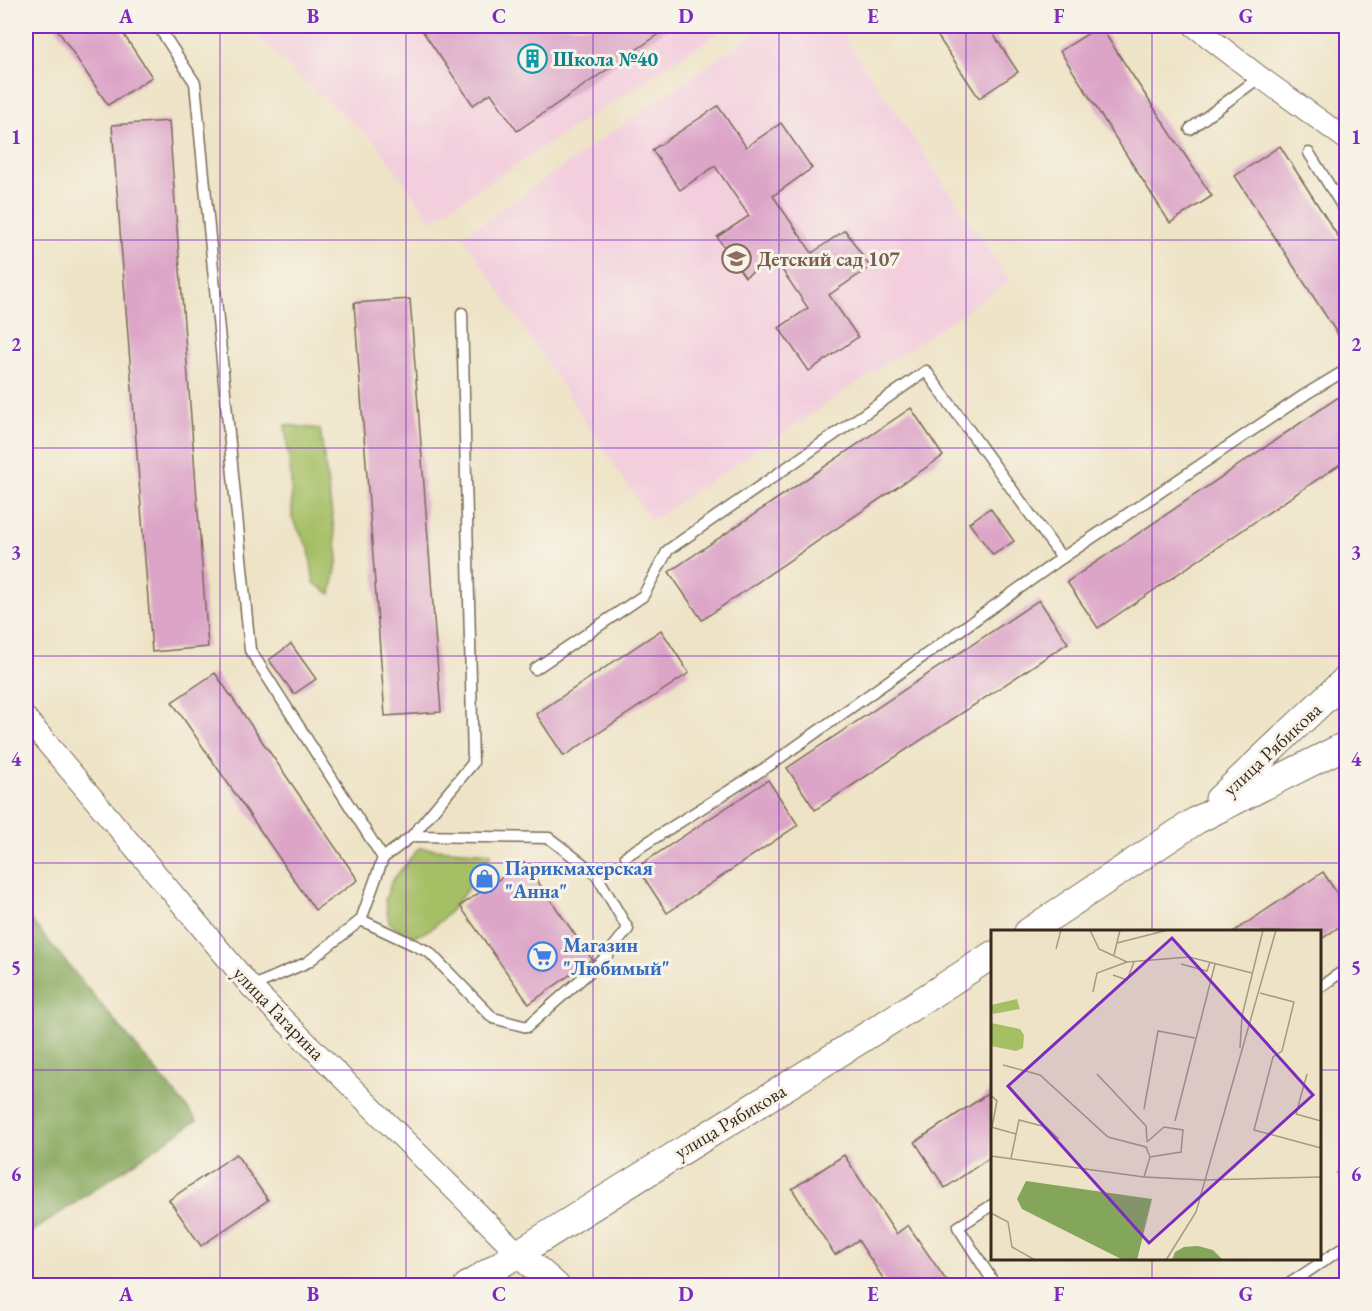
<svg xmlns="http://www.w3.org/2000/svg" width="1372" height="1311" viewBox="0 0 1372 1311" font-family="'EB Garamond',serif">
<rect width="100%" height="100%" fill="#f7f3e8"/>
<filter id="ink" filterUnits="userSpaceOnUse"><feTurbulence type="fractalNoise" baseFrequency=".0167" numOctaves="2"/><feDisplacementMap in="SourceGraphic" scale="12" xChannelSelector="R" yChannelSelector="G"/><feConvolveMatrix kernelMatrix="1 2 1 2 8 2 1 2 1" color-interpolation-filters="sRGB"/></filter>
<filter id="wash" filterUnits="userSpaceOnUse"><feTurbulence type="fractalNoise" baseFrequency=".008" numOctaves="4" result="noise"/><feDisplacementMap in="SourceGraphic" scale="24" xChannelSelector="R" yChannelSelector="G"/><feGaussianBlur stdDeviation="1.35" result="paint"/><feColorMatrix in="noise" values="0 0 0 0 0 0 0 0 0 0 0 0 0 0 0 0 0 1.4 0 .05"/><feComposite in="paint" operator="in"/></filter>
<g filter="url(#wash)">
<rect width="100%" height="100%" fill="#eee3c6"/>
<g fill="#f3cfde">
<polygon points="248,26 729,26 431,220 376,143 297,75"/>
<polygon points="764,26 837,26 1010,281 651,521 463,236"/>
</g>
<g fill="#a5bf65" stroke="#707442" stroke-width="1.5">
<polygon points="285,425 320,429 338,558 331,594 314,583 309,549 292,518 291,477"/>
<path d="M419 848 492 853C476 875 439 941 408 935 402 934 395 927 389 922L385 900 392 881Z"/>
</g>
<polygon fill="#84a65a" stroke="#60683c" stroke-width="1.5" points="26,914 197,1120 26,1236"/>
<g id="blocks">
<g fill="#dca4c7">
<polygon points="55,26 118,26 152,77 108,105"/>
<polygon points="419,26 671,26 517,131 491,93 473,105"/>
<polygon points="931,26 988,26 1018,72 979,98"/>
<polygon points="1100,26 1212,196 1170,223 1060,51"/>
<polygon points="718,106 746,147 781,123 812,168 773,196 812,253 845,230 870,267 829,295 858,337 809,371 779,328 808,308 774,258 745,277 717,237 749,216 715,166 680,190 652,150"/>
<polygon points="169,121 208,647 152,652 112,125"/>
<polygon points="1280,146 1346,249 1346,347 1235,176"/>
<polygon points="410,299 441,712 385,716 354,303"/>
<polygon points="1346,392 1346,460 1098,628 1067,582"/>
<polygon points="911,408 943,456 702,620 669,572"/>
<polygon points="990,508 1014,541 993,555 969,523"/>
<polygon points="1039,600 1068,643 815,810 787,768"/>
<polygon points="661,630 689,673 564,756 536,714"/>
<polygon points="291,644 316,679 294,694 269,660"/>
<polygon points="215,673 358,880 315,910 172,702"/>
<polygon points="768,780 798,825 667,913 637,867"/>
<polygon points="524,862 592,959 529,1004 460,906"/>
<polygon points="1323,872 1346,907 1346,922 1320,940 1320,932 1233,932"/>
<polygon points="992,1091 992,1156 945,1188 915,1142"/>
<polygon points="236,1154 268,1200 201,1246 169,1200"/>
<polygon points="844,1155 896,1234 908,1225 950,1286 888,1286 858,1240 835,1255 792,1189"/>
<polygon points="1346,1167 1346,1188 1337,1173"/>
</g>
</g>
</g>
<g filter="url(#ink)">
<use href="#blocks" fill-opacity="0" stroke="#7a6b59" stroke-width="1.5"/>
<g fill="none" stroke-linecap="round" stroke-linejoin="round">
<defs>
<g id="service">
<polyline points="158,26 195,83 250,650 383,858 361,920 308,962 251,987"/>
<polyline points="1190,129 1260,77"/>
<polyline points="1309,153 1346,212"/>
<polyline points="535,669 643,596 668,550 926,371 1062,558"/>
<polyline points="626,856 770,765 1062,558 1306,394 1346,370"/>
<polyline points="383,858 412,836 473,763 462,313"/>
<polyline points="361,920 429,952 493,1018 527,1027 603,960 628,929 596,874 549,838 412,836"/>
<polyline points="1320,987 1346,969"/>
<polyline points="992,1205 958,1227 996,1286"/>
<polyline points="1286,1286 1346,1246"/>
</g>
<g id="minor">
<polyline points="1194,26 1260,77 1346,139"/>
<polyline points="26,718 251,987 518,1253"/>
</g>
<g id="tertiary">
<polyline points="1219,799 1346,679"/>
<polyline points="1028,932 1197,820 1346,745"/>
<polyline points="518,1253 556,1286"/>
<path d="M467 1286C641 1174 820 1069 992 955"/>
</g>
</defs>
<use href="#service" stroke="#7a6b59" stroke-width="13"/>
<use href="#minor" stroke="#7a6b59" stroke-width="23"/>
<use href="#tertiary" stroke="#7a6b59" stroke-width="29"/>
<use href="#service" stroke="#fff" stroke-width="10"/>
<use href="#minor" stroke="#fff" stroke-width="21"/>
<use href="#tertiary" stroke="#fff" stroke-width="27"/>
</g>
</g>
<path fill="none" stroke="#7b2cbf" stroke-width="1.5" stroke-opacity="0.55" d="M220 26V1286M406 26V1286M593 26V1286M779 26V1286M966 26V1286M1152 26V932M26 240H1346M26 448H1346M26 656H1346M26 863H1346M26 1070H992M1320 1070H1346M1152 1258V1286"/>
<defs>
<symbol id="building-ring" viewBox="-11 -11 22 22"><circle r="9.5" fill="#f7f3e8" stroke="#0f9aa8" stroke-width="1.5"/><path d="M-4-6H4V6H1V3H-1V6H-4ZM-2.5-4.3h1.7v1.8h-1.7ZM.8-4.3h1.7v1.8H.8ZM-2.5-1h1.7V.8h-1.7ZM.8-1h1.7V.8H.8Z" fill="#0f9aa8"/></symbol>
<symbol id="school-ring" viewBox="-11 -11 22 22"><circle r="9.5" fill="#f7f3e8" stroke="#8d6e63" stroke-width="1.5"/><path d="M0-5L7-2L0 1L-7-2ZM-4 1L0 2.5L4 1V4Q0 6-4 4Z" fill="#8d6e63"/></symbol>
<symbol id="shop-ring" viewBox="-11 -11 22 22"><circle r="9.5" fill="#f7f3e8" stroke="#3f7fe0" stroke-width="1.5"/><path d="M-5-2.5h2.3a2.7 3.5 0 0 1 5.4 0H5L5.5 6h-11ZM-1.5-2.5h3a1.5 2.3 0 0 0-3 0Z" fill="#3f7fe0"/></symbol>
<symbol id="supermarket-ring" viewBox="-11 -11 22 22"><circle r="9.5" fill="#f7f3e8" stroke="#3f7fe0" stroke-width="1.5"/><path d="M-6-5.5h2.5l.6 2H6L4.5 2H-2.5L-4.4-4H-6ZM-1.5 3.2a1.3 1.3 0 1 0 .1 0ZM3 3.2a1.3 1.3 0 1 0 .1 0Z" fill="#3f7fe0"/></symbol>
</defs>
<g fill-rule="evenodd">
<use href="#building-ring" x="516" y="42" width="33" height="33"/>
<use href="#school-ring" x="720" y="242" width="33" height="33"/>
<use href="#shop-ring" x="468" y="862" width="33" height="33"/>
<use href="#supermarket-ring" x="526" y="940" width="33" height="33"/>
</g>
<g text-anchor="middle" dominant-baseline="central" stroke-width="6" stroke-linejoin="round" paint-order="stroke">
<g font-size="20" font-weight="bold" fill="#0d838f" stroke="#f7f3e8" text-anchor="start">
<text x="553" y="59">Школа №40</text>
</g>
<g font-size="20" font-weight="bold" fill="#785e54" stroke="#f7f3e8" text-anchor="start">
<text x="757" y="259">Детский сад 107</text>
</g>
<g font-size="20" fill="#3b2a1e" stroke="#f7f3e8">
<text transform="translate(1272 749) rotate(-43)">улица Рябикова</text>
<text transform="translate(279 1013) rotate(46)">улица Гагарина</text>
<text transform="translate(730 1121) rotate(-31)">улица Рябикова</text>
</g>
<g font-size="20" font-weight="bold" fill="#366cbe" stroke="#f7f3e8" text-anchor="start">
<text x="505" y="868">Парикмахерская<tspan x="505" dy="23">"Анна"</tspan></text>
<text x="563" y="945">Магазин<tspan x="563" dy="23">"Любимый"</tspan></text>
</g>
</g>
<g transform="translate(991 930)">
<rect width="330" height="330" fill="#eee3c6"/>
<path d="M26 69 29 79 2 84 0 75ZM0 93 29 99 33 105 32 118 25 121 0 116Z" fill="#a5bf65"/>
<path d="M35 251 161 269 146 330H132L31 279 26 269ZM207 316 222 320 232 330H181L184 322 193 317Z" fill="#84a65a"/>
<path fill="none" stroke="#a69983" stroke-width="1.5" d="M99 0 108 19 136 32 198 27 261 43M126 13 177 0M65 19 70 0M123 25 129 0M190 34 216 41 219 32M122 45 136 50 143 32M102 62 106 43 136 32M269 63 303 72 291 121 282 127 263 200 330 218M249 118 251 86 272 0M12 135 49 145 117 207 155 217 159 227 153 247M106 144 155 196 156 212M316 144 305 184 330 191M0 165 6 171 1 197M153 179 167 101 204 108M184 191 224 34M0 197 25 204M156 212 173 197 192 200 190 222 159 227M0 226 153 247 213 250 330 247M20 228 28 190 55 197 68 209M0 283 17 292 21 317 44 330M175 330 205 282 285 0"/>
<path fill="#7b2cbf" fill-opacity="0.15" stroke="#7b2cbf" stroke-width="3" d="M181 8 322 165 158 313 17 156Z"/>
<rect width="330" height="330" fill="none" stroke="#3b2a1e" stroke-width="3"/>
</g>
<rect width="1372" height="1311" fill="none" stroke="#f7f3e8" stroke-width="66"/>
<rect x="33" y="33" width="1306" height="1245" fill="none" stroke="#7b2cbf" stroke-width="2"/>
<g font-size="20" text-anchor="middle" font-weight="bold" fill="#7b2cbf">
<text x="126" y="23">A</text>
<text x="313" y="23">B</text>
<text x="499" y="23">C</text>
<text x="686" y="23">D</text>
<text x="873" y="23">E</text>
<text x="1059" y="23">F</text>
<text x="1246" y="23">G</text>
<text x="16" y="144">1</text>
<text x="1356" y="144">1</text>
<text x="16" y="351">2</text>
<text x="1356" y="351">2</text>
<text x="16" y="559">3</text>
<text x="1356" y="559">3</text>
<text x="16" y="766">4</text>
<text x="1356" y="766">4</text>
<text x="16" y="974">5</text>
<text x="1356" y="974">5</text>
<text x="16" y="1181">6</text>
<text x="1356" y="1181">6</text>
<text x="126" y="1301">A</text>
<text x="313" y="1301">B</text>
<text x="499" y="1301">C</text>
<text x="686" y="1301">D</text>
<text x="873" y="1301">E</text>
<text x="1059" y="1301">F</text>
<text x="1246" y="1301">G</text>
</g>
</svg>
